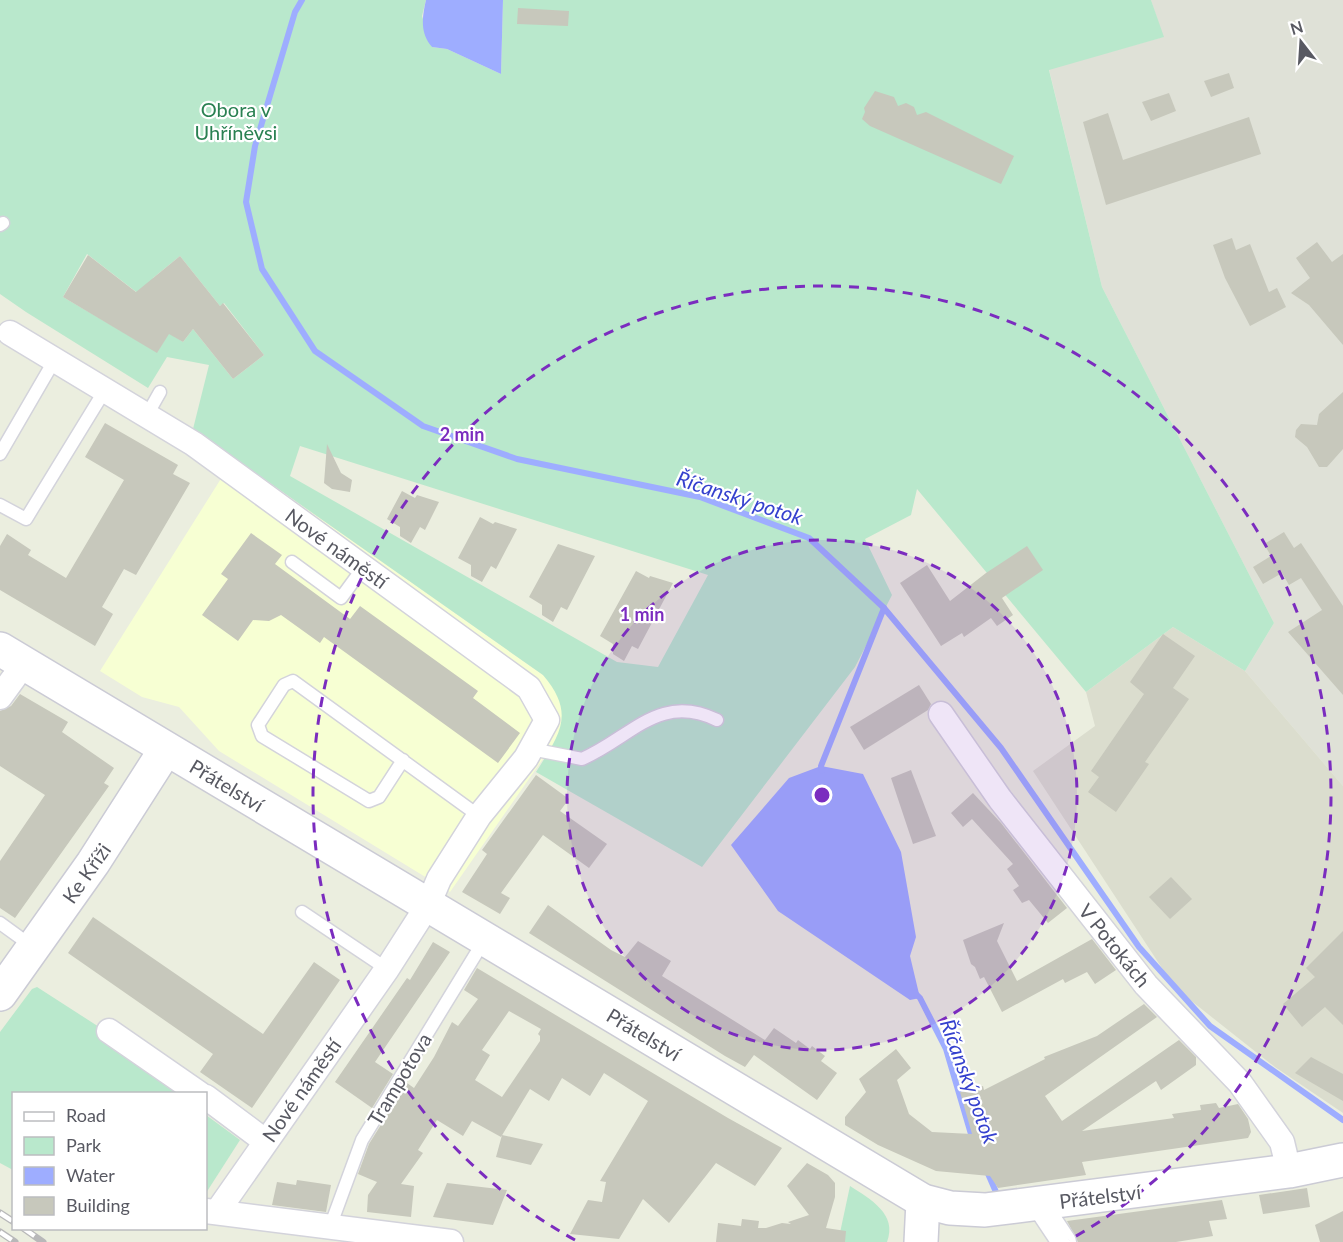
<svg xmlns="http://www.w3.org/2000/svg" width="1343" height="1242" viewBox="0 0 1343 1242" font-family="Lato,sans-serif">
<rect width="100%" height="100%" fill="#ebeedf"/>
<polygon fill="#f7ffd3" points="234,458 543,675 557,691 563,713 561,733 450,892 219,751 179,707 142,697 100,671"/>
<polygon fill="#dfe1d7" points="1151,0 1343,0 1343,786 1245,671 1274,623 1102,287 1049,69 1163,37"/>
<polygon fill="#dbddce" points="1173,627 1245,671 1343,786 1343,1113 1275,1067 1175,988 1033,771 1095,726 1086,692"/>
<g fill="#b9e8cc" fill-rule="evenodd">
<path d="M0 0H426L422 16 432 47 447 49 501 74 503 0H1151L1164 37 1049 70 1102 287 1274 623 1245 671 1173 627 1086 692 917 489 911 515 865 539 892 595 855 667 702 867 536 772C560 734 576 714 543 675L193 429 209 365 167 357 148 388 26 312 0 294ZM87 254 148 301 153 278 180 256 220 306 224 303 264 355 233 379 193 329 183 342 169 333 157 352 63 297ZM300 446 708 575 658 667 617 662 290 476Z"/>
<polygon points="37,987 110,1034 105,1042 176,1093 14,1094 13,1170 0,1163 0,1032 32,989"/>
<polygon points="206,1115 240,1140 206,1193"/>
<path d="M850 1186C870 1199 898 1214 887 1242H838Z"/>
</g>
<g fill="#9eadff">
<path d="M426 0H503L501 74 447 49 432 47C420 33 422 18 426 0Z"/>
<polygon points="821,766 863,774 901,852 916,937 910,956 920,998 910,1000 778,911 731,845 789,778"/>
</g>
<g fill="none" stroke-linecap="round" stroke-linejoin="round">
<g stroke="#9eadff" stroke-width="6">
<polyline points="302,0 295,12 255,146 246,202 262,269 315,351 423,426 517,459 700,497 809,538 884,608 821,766 822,771"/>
<polyline points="884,608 1001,748 1139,947 1210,1026 1343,1120"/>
<polyline points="915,993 920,998 946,1049 973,1141"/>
<polyline points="986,1169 996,1192"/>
</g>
</g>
<g fill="#c7c8bc" fill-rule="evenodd">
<polygon points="518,8 569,11 568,26 517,24"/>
<polygon points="1229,73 1234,88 1211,97 1204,81"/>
<polygon points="875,91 894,97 898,106 906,103 914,107 917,115 926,112 1014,156 1001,184 870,126 862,119 865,112 864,108"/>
<polygon points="1169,93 1176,111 1151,121 1142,102"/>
<polygon points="1108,113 1123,160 1249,117 1261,154 1106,205 1083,122"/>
<polygon points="1232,238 1236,250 1250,244 1269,292 1277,288 1286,307 1250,326 1225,278 1213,245"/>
<polygon points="1317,242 1332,262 1343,254 1343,345 1309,305 1291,293 1310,278 1296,258"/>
<polygon points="88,255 136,292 180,256 220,306 223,303 264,355 233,379 193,329 183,342 169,334 157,353 63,297"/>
<polygon points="1343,392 1343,449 1327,467 1319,467 1307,447 1295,437 1296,430 1301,424 1317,425 1319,414"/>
<polygon points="105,423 178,465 173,474 190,483 136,575 124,569 102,607 113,614 95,646 0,590 0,546 7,534 31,550 28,555 66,578 124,480 85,457"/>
<polygon points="327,444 341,473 352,480 350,492 332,489 324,483"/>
<polygon points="402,491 415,498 417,495 439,502 425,530 420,527 411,543 400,536 400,527 387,519"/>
<polygon points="480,517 493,524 495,522 517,529 496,569 491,566 482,582 471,576 471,565 458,558"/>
<polygon points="1284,532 1294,548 1301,543 1343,606 1343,695 1288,632 1322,610 1301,578 1289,585 1282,573 1263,584 1253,567 1271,556 1264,544"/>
<polygon points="251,533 282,555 275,564 350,619 360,606 478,691 473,698 520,733 498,763 324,637 320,643 281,615 269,621 253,620 238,641 202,615 228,579 221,574"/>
<polygon points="558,544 595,556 567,610 561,607 553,622 542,615 542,605 529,597"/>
<polygon points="1027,546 1043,570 1002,598 1013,615 997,626 991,618 964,637 962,633 941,646 900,583 927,565 950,601 986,573"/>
<polygon points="636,571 649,578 650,576 673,583 638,649 632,646 624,661 613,654 613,644 600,636"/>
<polygon points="1163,634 1195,656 1173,688 1189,699 1145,762 1149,764 1116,812 1088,792 1099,777 1091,771 1144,694 1130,682"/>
<polygon points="919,685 931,704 928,710 864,750 850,727"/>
<polygon points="20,694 68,722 62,732 114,768 104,783 109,786 15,918 0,908 0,861 45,795 0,766 0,711 11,706"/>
<polygon points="911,770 936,836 913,844 891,778"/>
<polygon points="536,775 569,799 560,811 607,844 589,868 543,835 501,893 510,898 500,914 462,892 487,854 482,850"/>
<polygon points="973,793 1001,823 1067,908 1048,923 1029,900 1022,903 1013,890 1019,886 1007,869 1013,864 972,819 963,827 951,813"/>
<polygon points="1171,877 1192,899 1170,919 1149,897"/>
<polygon points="548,905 611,950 625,957 638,941 671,961 662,976 765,1040 774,1028 796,1043 798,1040 810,1049 812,1046 825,1056 821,1061 837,1073 817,1100 754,1055 745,1067 725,1056 529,933"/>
<polygon points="93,917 263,1034 314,962 340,980 252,1108 200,1072 213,1054 68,953"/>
<polygon points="1004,923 997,941 1017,981 1092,939 1116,970 1095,984 1087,972 1065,983 1063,979 1002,1012 984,977 980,979 975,967 971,964 963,940"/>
<polygon points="1343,931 1343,1025 1325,1007 1302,1027 1283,1004 1315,977 1306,968"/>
<polygon points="433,942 450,952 375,1062 393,1074 372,1108 335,1082 407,978 410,980"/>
<path d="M477 968 728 1118 782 1148 755 1186 716 1163 669 1223 643 1199 619 1239 570 1234 588 1200 602 1202 606 1182 600 1181 648 1101 604 1073 590 1096 562 1078 549 1101 530 1089 501 1137 472 1121 463 1136 437 1120 418 1150 423 1153 401 1184 414 1186 411 1217 367 1212 368 1195 377 1182 358 1174 369 1144 407 1083 414 1088 434 1057 452 1022 458 1026 478 999 464 990ZM509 1011 541 1029 538 1034 540 1036V1041L502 1097 475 1080 490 1055 482 1050Z"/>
<polygon points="1144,1004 1157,1017 1045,1096 1062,1121 1179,1040 1196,1057 1196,1065 1161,1090 1156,1081 1082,1131 1174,1118 1172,1114 1201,1110 1200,1105 1216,1103 1219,1108 1238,1104 1248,1119 1251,1132 1248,1138 1082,1162 1086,1175 998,1188 990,1176 936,1171 878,1145 845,1125 845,1117 866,1092 859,1079 896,1049 911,1068 897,1080 909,1114 932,1132 972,1134 960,1092 983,1086 984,1090 1045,1059 1044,1057 1097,1036"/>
<polygon points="1311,1057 1343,1074 1343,1101 1295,1073"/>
<polygon points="502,1135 543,1144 531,1165 496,1157"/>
<polygon points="807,1163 828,1175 835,1183 835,1197 826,1228 846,1231 845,1242 716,1242 718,1223 741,1226 742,1219 759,1221 758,1228 766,1228 782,1223 791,1224 788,1222 809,1215 787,1186"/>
<polygon points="297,1180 331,1185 326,1212 272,1205 277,1182 296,1185"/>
<polygon points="447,1183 507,1190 493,1225 433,1217"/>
<polygon points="1307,1188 1310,1207 1263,1214 1259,1195"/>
<polygon points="1222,1200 1227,1219 1209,1221 1213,1236 1176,1242 1078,1242 1067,1221"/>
<polygon points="1343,1211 1343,1242 1320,1242 1315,1225"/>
</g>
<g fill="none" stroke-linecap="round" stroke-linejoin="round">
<defs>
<g id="lane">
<polyline points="0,225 3,223"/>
<polyline points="147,415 160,392"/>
<polyline points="0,454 54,361"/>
<polyline points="0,505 26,519 105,390"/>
<polyline points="292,562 341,598 363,568"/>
<path d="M531 749 582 759C631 738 659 692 717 720"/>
<polyline points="403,760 379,797 369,801 262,736 258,725 284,685 293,681 479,816"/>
<polyline points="302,912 387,969"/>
<polyline points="0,923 33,947"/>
<polyline points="330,1227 362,1140 485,939"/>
</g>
<g id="street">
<polyline points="10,333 194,444 529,688 547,720 526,758 479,816 439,879 428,905 387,969 217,1212"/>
<polyline points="0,697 24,664"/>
<polyline points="941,714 1000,799 1146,985 1240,1083 1282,1142 1289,1171"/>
<polyline points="109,1031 200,1094"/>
<polyline points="206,1097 265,1141"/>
<polyline points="1038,1203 1064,1242"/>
<polyline points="206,1211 451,1242"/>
</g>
<g id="secondary">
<polyline points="0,649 923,1201 950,1208 985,1210 1289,1171 1343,1160"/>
<polyline points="0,994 93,863 166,749"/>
<polyline points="921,1242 923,1201"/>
</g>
</defs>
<use href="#lane" stroke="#d3d3db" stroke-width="15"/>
<use href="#street" stroke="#d3d3db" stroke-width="27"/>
<use href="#secondary" stroke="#cbcbd5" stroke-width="36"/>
<use href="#lane" stroke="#fff" stroke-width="12"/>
<use href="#street" stroke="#fff" stroke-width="24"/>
<use href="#secondary" stroke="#fff" stroke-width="33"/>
<defs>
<g id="rail">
<polyline points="0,1213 14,1222"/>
<polyline points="23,1228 43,1242"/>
<polyline points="0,1232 15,1242"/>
</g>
</defs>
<use href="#rail" stroke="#b8b8b9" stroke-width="7"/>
<use href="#rail" stroke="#fff" stroke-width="4.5" stroke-dasharray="14" stroke-linecap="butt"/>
</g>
<circle cx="822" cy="795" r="255" fill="#7b2cbf" fill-opacity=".12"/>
<g fill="none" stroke="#7b2cbf" stroke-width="3" stroke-dasharray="10 8">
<circle cx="822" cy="795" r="255"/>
<path d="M575 1240A509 509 0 1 1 1069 1240"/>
</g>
<g text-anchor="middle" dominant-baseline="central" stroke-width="4.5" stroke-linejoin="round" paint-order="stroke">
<g font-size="20" fill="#2a8152" stroke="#fff">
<text x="236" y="109">Obora v<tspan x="236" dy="23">Uhříněvsi</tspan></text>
</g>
<g font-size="20" fill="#585962" stroke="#fff">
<text transform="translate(337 548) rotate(36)">Nové náměstí</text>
<text transform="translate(227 785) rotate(31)">Přátelství</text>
<text transform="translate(86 873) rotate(-55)">Ke Kříži</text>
<text transform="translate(1115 945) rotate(51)">V Potokách</text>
<text transform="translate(644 1034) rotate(31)">Přátelství</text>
<text transform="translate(399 1079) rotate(-59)">Trampotova</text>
<text transform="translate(301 1090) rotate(-55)">Nové náměstí</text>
<text transform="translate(1100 1196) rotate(-7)">Přátelství</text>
</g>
<g font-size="21" font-style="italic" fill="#3541ce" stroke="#fff">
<text transform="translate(740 497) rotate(18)">Říčanský potok</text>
<text transform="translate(970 1081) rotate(70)">Říčanský potok</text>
</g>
</g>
<circle cx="822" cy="795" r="9" fill="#7b2cbf" stroke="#fff" stroke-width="3"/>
<g font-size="18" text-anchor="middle" font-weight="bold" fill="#7b2cbf" stroke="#fff" stroke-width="4.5" stroke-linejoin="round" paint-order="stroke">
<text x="462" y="441">2 min</text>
<text x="642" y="621">1 min</text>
</g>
<rect x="12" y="1092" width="195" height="138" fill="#ffffff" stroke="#bcbdc0" stroke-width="1.5"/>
<rect x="24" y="1112" width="30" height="9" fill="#ffffff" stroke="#bcbdc0" stroke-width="1.5"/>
<text x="66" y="1122" font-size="18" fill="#585962">Road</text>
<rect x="24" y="1137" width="30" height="18" fill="#b9e8cc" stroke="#bcbdc0" stroke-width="1.5"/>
<text x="66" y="1152" font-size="18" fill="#585962">Park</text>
<rect x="24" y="1167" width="30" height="18" fill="#9eadff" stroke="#bcbdc0" stroke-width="1.5"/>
<text x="66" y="1182" font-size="18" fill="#585962">Water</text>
<rect x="24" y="1197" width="30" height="18" fill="#c7c8bc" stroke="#bcbdc0" stroke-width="1.5"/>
<text x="66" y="1212" font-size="18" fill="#585962">Building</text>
<g transform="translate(1301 42) rotate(343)" stroke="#ffffff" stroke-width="4.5" paint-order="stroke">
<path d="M0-4.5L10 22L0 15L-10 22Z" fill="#585962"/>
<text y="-9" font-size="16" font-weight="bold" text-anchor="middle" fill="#585962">N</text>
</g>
</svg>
